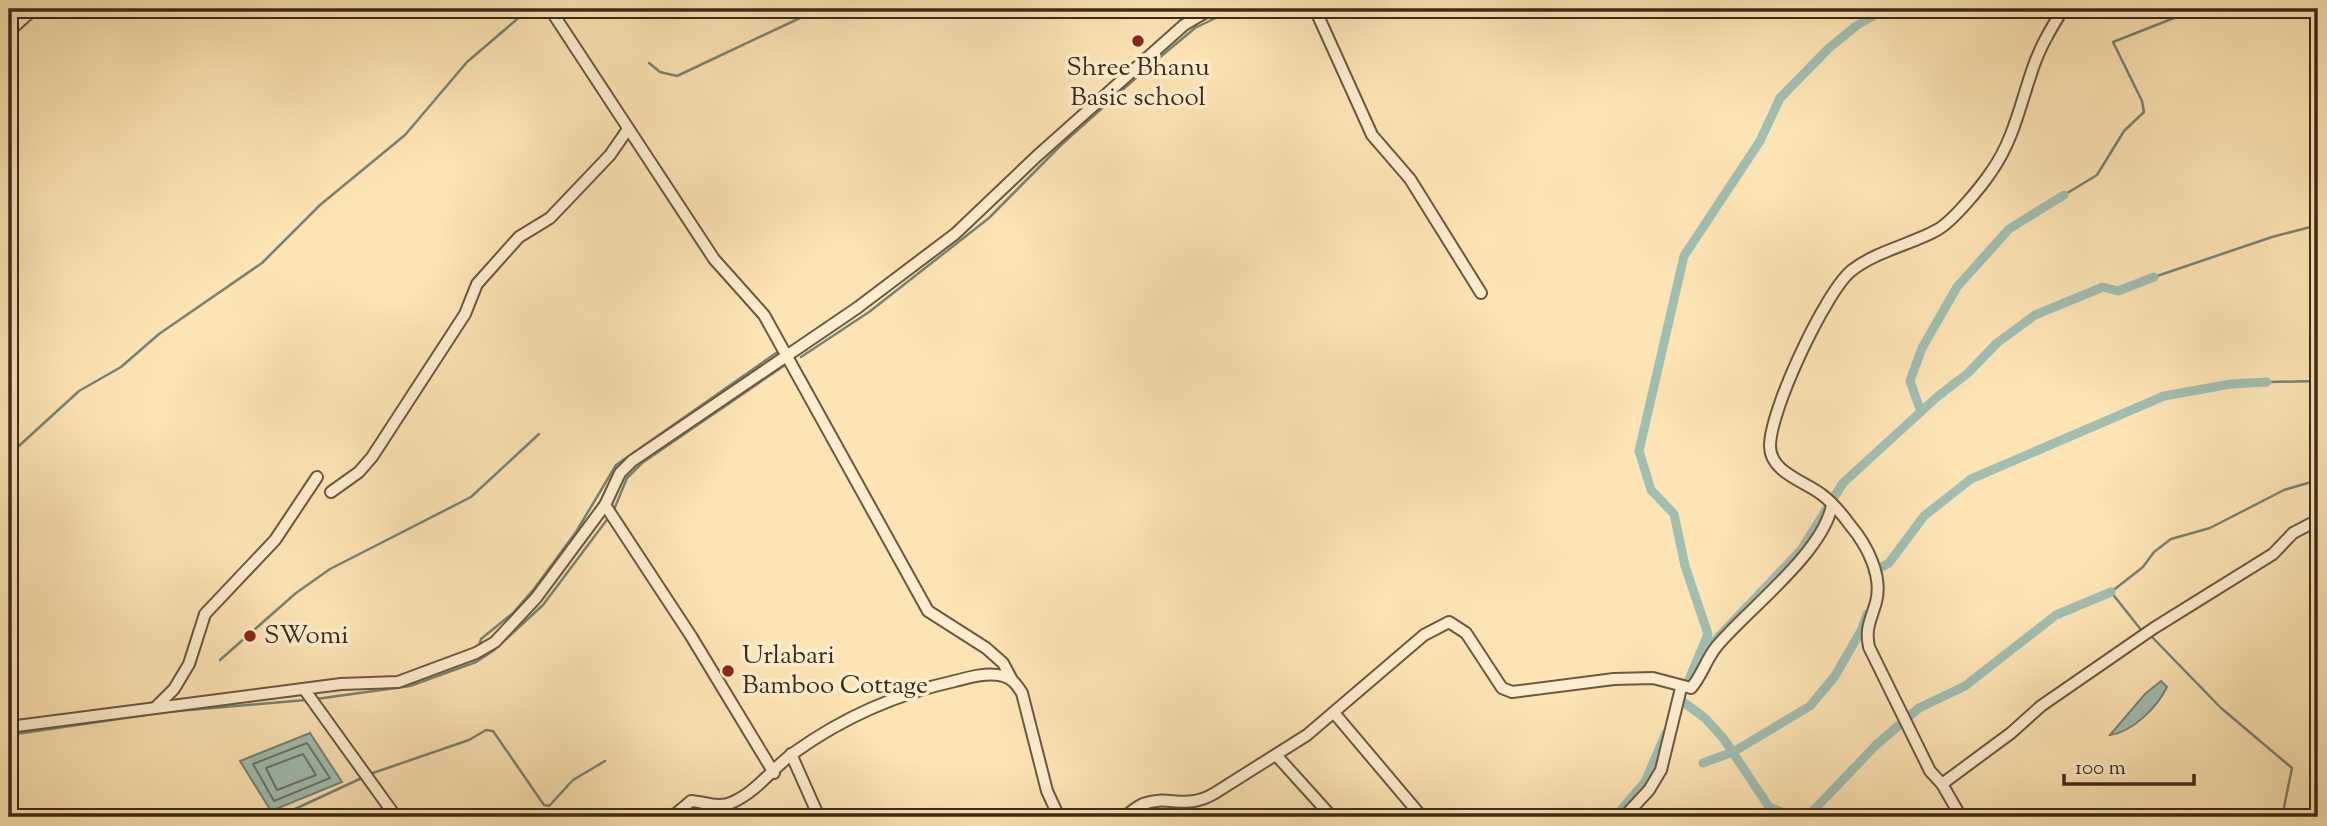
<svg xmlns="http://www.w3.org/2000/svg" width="2327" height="826" viewBox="0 0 2327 826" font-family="'Sorts Mill Goudy',serif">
<rect width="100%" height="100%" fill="#fde4b5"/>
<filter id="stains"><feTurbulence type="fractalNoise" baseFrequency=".00286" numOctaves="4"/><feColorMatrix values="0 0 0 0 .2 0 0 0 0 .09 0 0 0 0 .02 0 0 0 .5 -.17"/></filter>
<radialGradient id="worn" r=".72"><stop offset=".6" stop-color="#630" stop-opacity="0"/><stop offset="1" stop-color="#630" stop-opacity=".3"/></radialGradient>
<g fill="#a0beb2" stroke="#788374" stroke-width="2">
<path d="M2161 681 2167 687C2157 707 2133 732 2110 735L2145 694Z"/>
<polygon points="310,733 342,782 271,811 240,761"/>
</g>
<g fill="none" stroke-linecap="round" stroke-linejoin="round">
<g stroke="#6e7465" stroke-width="2">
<polygon points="307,743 330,778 274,801 253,764"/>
<polygon points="303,754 316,775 277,790 266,768"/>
</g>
<g stroke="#788374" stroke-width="2.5">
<polyline points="1883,10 1885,9"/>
<polyline points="1180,22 1199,9"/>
<polyline points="9,23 26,9"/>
<polyline points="649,63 660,72 677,76 800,18 813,9"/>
<polyline points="2064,195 2097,175 2124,131 2144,112 2142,101 2113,42 2197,9"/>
<polyline points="2154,277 2272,237 2318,225"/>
<polyline points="801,357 869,312 989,218 1062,144 1147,68 1195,28 1234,9"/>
<polyline points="2267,382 2318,381"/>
<polyline points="9,455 79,391 121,367 159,334 262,263 320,205 405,135 467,62 529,9"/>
<polyline points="613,512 627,478 642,463 788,363"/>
<polyline points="2142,631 2111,592 2143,567 2154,552 2171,539 2210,528 2284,490 2318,480"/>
<polyline points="2151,636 2221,708 2292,768 2282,817"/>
<polyline points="479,646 481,639 513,613 534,589 576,532 616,465 779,351"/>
<polyline points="220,660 296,593 330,569 471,497 539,434"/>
<polyline points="316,699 410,686 476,662 493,651 543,605 609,517"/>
<polyline points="9,735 166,712 306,700"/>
<polyline points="370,774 469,740 486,730 493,731 544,805 549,806 573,780 605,761"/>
<polyline points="267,817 282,815 364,777"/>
</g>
<g stroke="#a0beb2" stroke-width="9">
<polyline points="1921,412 1910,381 1922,348 1957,287 2009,229 2064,195"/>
<polyline points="1872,572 1889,563 1924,516 1971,479 2164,396 2231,384 2267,382"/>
<polyline points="1704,652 1801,550 1843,483 1937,397 1968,373 1997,343 2035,315 2103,287 2118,291 2154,277"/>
<polyline points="1688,682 1708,634 1685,566 1674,514 1651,490 1639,451 1684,256 1760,141 1780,98 1829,48 1856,26 1883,10"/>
<polyline points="1683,702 1705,718 1724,739 1769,807 1786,814 1811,813 1876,745 1919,708 1965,686 2056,615 2111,592"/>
<polyline points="1703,763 1733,752 1810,706 1835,676 1862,629 1867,614"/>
<polyline points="1615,817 1645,782 1666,733"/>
</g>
<defs>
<g id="street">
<polyline points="550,9 714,259 764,315 928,611 986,648 1003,663 1012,680"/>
<polyline points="1315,9 1372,135 1410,179 1481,293"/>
<path d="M2063 9C2052 27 2041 45 2034 65 2021 101 2014 140 1991 172 1981 187 1952 222 1937 230 1910 245 1876 251 1851 271 1825 293 1770 410 1770 446 1770 472 1804 481 1821 494 1832 502 1842 514 1850 525 1867 545 1883 576 1876 602 1871 620 1865 628 1869 647L1930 771 1942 784 2011 733 2041 706 2154 628 2273 554 2293 533 2318 520"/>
<polyline points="9,31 34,9"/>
<polyline points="331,492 359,472 372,457 465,314 477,284 519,237 550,218 610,155 628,129"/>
<polyline points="605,505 691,636 774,773"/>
<polyline points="304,689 396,817"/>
<polyline points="155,708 174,689 189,664 205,614 275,540 317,477"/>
<polyline points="1335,714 1422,817"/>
<polyline points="9,727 341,684 398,682 476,653 495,642 536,598 605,505 620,473 632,461 857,308 955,234 1037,156 1184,25 1211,9"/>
<polyline points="791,754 819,817"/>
<polyline points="1276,755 1332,817"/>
<polyline points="1942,784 1961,817"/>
<path d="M672 817 691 801C705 802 719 809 733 802 758 791 773 767 795 752 844 717 896 694 955 681 970 677 987 672 1003 676 1012 678 1017 685 1022 693L1047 791 1059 817"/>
<path d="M1124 817C1130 813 1136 807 1143 804 1169 794 1185 811 1215 793L1307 735 1424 635 1449 622 1466 633 1502 688 1512 692 1614 679 1653 678 1691 688C1702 676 1706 659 1717 646 1748 609 1823 553 1832 505"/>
<polyline points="1624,817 1649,790 1661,770 1681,688"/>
</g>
</defs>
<use href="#street" stroke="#6c583f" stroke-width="14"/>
<use href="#street" stroke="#feedcf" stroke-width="10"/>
</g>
<g fill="#8f2418" stroke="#feedcf" stroke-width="2.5">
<circle cx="1138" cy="41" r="7"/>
<circle cx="250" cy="636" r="7"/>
<circle cx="728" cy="671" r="7"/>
</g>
<g text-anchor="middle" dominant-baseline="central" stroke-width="7" stroke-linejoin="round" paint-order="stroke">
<g font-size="26" fill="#3b2a18" stroke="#feedcf" text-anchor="start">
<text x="1138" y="68" text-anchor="middle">Shree Bhanu<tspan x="1138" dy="30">Basic school</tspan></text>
<text x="264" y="636">SWomi</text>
<text x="742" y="656">Urlabari<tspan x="742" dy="30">Bamboo Cottage</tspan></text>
</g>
</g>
<rect width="2327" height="826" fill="none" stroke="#fde4b5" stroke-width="35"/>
<rect x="10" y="10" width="2306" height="805" fill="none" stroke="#3b2a18" stroke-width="3.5"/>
<rect x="18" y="18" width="2292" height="791" fill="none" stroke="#3b2a18" stroke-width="2"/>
<path d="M2064 774v10h130v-10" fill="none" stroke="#3b2a18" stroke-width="3.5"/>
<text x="2075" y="774" font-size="21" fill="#3b2a18" stroke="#feedcf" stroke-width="5" paint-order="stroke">100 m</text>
<rect width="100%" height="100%" filter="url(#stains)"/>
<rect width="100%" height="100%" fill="url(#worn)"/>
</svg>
